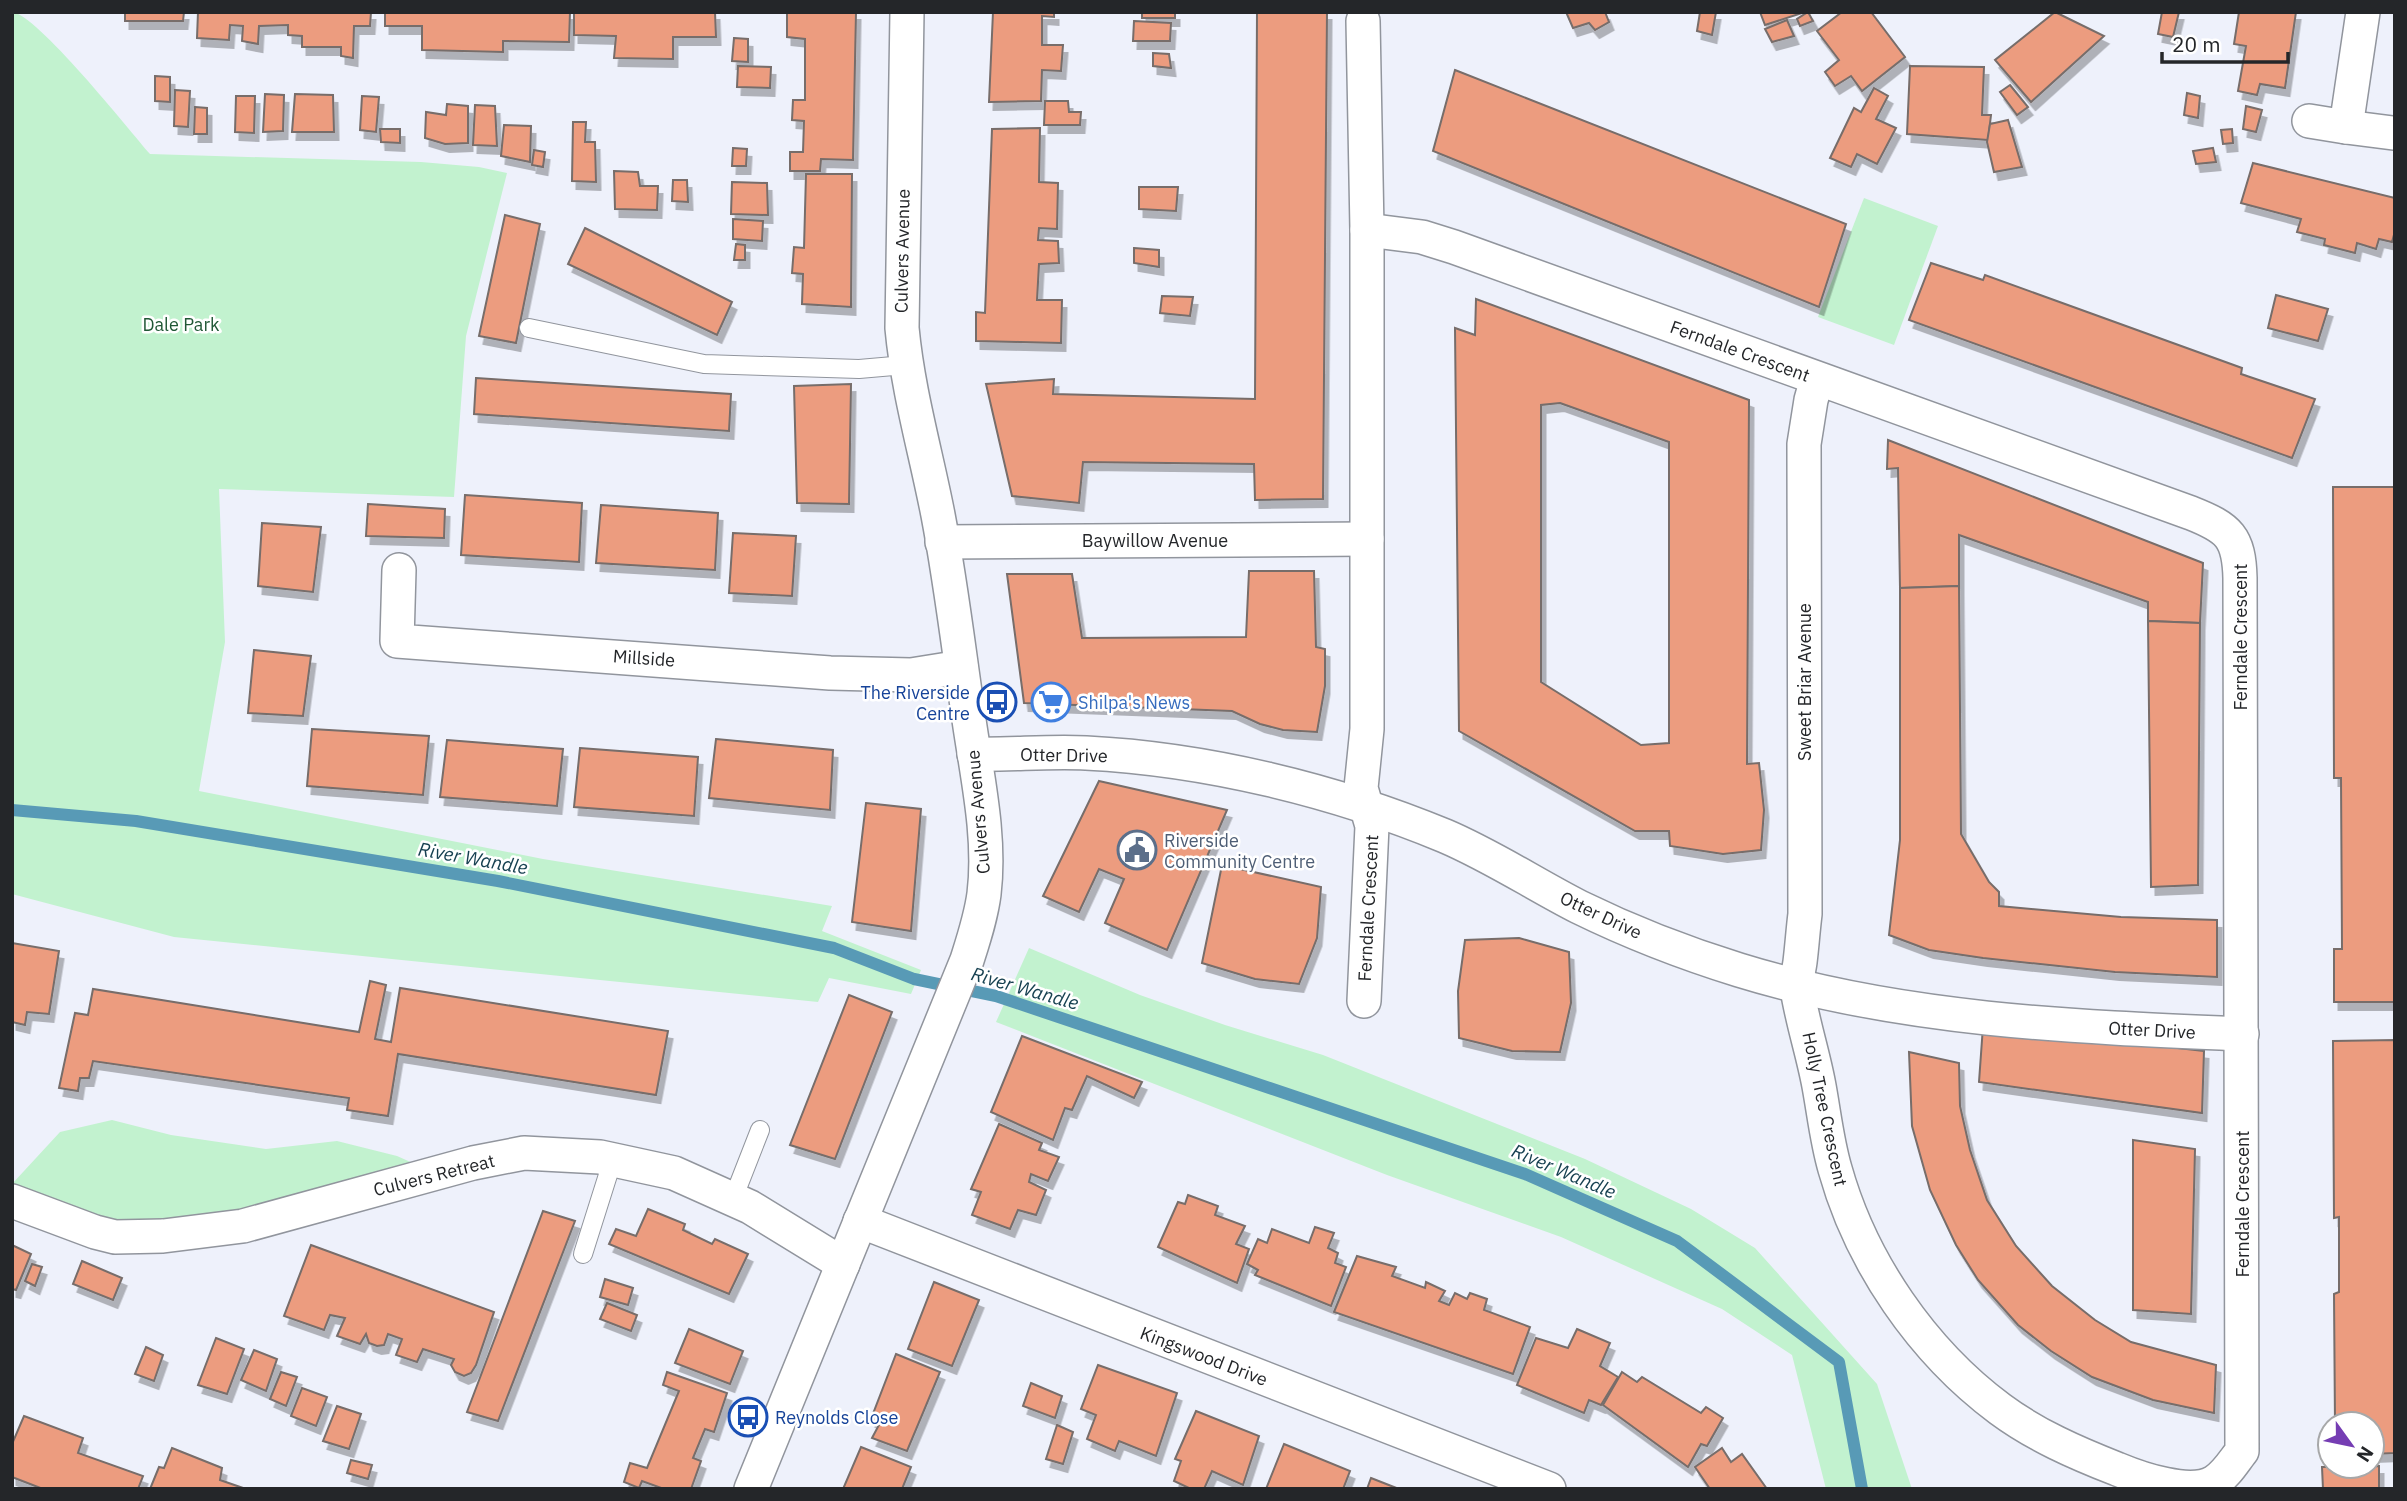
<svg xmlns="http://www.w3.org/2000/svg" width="2407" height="1501" viewBox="0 0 2407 1501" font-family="'IBM Plex Sans',sans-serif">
<defs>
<filter id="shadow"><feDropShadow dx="4.5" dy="8" stdDeviation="0" flood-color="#0004"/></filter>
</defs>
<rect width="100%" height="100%" fill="#eef1fb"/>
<g fill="#c2f2cf">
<path d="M12 12C36 13 130 131 150 154L421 162 479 167 507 173 466 336 454 497 219 489 225 642 199 791 543 859 832 906 822 931 921 970 911 994 829 978 818 1002 174 937 12 894Z"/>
<polygon points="1864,198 1938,226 1894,345 1818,317"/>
<polygon points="1029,948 1140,995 1225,1025 1323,1055 1585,1159 1691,1209 1755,1248 1877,1384 1912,1489 1826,1489 1792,1355 1722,1309 1561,1237 1387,1175 996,1022"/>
<polygon points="112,1120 171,1135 266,1149 337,1141 397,1156 415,1164 298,1202 119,1233 12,1193 12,1184 60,1132"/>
</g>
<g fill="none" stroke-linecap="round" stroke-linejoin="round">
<polyline stroke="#589ab6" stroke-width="12" points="12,810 136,821 498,881 834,948 914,979 996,996 1525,1174 1677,1241 1839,1362 1862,1489"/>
</g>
<g fill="#ec9c7f" stroke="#776d6a" stroke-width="2" fill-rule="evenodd" filter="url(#shadow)">
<polygon points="125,12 184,12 183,21 125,21"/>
<polygon points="198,12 371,12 370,26 354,26 353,58 341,56 341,47 302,47 302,36 288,35 288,25 259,26 258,44 242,41 243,26 230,25 229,40 197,38"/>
<polygon points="385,12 570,12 569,42 503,41 503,52 422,50 422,26 385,26"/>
<polygon points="574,12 715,12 716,37 673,37 673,59 614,58 616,36 574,35"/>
<polygon points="787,12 856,12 853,160 821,159 820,171 790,171 790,152 803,152 804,121 792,120 793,100 805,100 805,39 787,37"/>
<polygon points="993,12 1054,12 1054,17 1042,16 1042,45 1063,45 1061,71 1042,70 1041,101 989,102"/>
<rect x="1142" y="12" width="33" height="6"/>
<polygon points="1257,12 1327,12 1323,499 1255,500 1254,464 1083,462 1079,503 1012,496 986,384 1054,379 1053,394 1255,399"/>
<polygon points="1566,12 1605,12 1609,22 1595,30 1589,23 1573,28"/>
<polygon points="1700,12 1716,12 1712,35 1697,31"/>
<polygon points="1760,12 1802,12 1802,13 1765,25"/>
<polygon points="1808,12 1813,21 1800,26 1797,19"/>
<polygon points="1842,12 1871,12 1905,57 1862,91 1851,76 1835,86 1825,72 1839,60 1817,31"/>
<polygon points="2055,12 2104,36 2031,102 1995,60"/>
<polygon points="2162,12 2179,12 2173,37 2158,34"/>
<polygon points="2239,12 2296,12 2285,88 2260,84 2257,95 2238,91 2246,46 2234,44"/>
<polygon points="1787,20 1794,36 1772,42 1765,29"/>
<polygon points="1134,21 1171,23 1170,41 1133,41"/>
<polygon points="734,38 748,39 748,62 732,61"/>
<polygon points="1153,53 1169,54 1171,68 1153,66"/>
<polygon points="738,66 771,67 770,88 737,87"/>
<polygon points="1910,66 1984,67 1982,115 1991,115 1988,140 1907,134"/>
<polygon points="1455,70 1846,224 1819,307 1433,151"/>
<polygon points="155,76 170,77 170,102 155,101"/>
<polygon points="2010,85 2028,107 2017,115 2000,92"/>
<polygon points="1874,88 1888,96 1876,119 1896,128 1877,164 1857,154 1851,167 1830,158 1854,108 1861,112"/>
<polygon points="175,90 190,91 188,127 174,126"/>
<polygon points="2187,93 2200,96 2198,118 2184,115"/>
<polygon points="265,94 284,95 283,131 263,132"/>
<polygon points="295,94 333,95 334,132 292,132"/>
<polygon points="236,96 255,96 254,133 235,132"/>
<polygon points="362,96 379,97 376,132 360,130"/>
<polygon points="1045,101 1068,101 1069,112 1081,112 1080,125 1044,125"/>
<polygon points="447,104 468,106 468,143 445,144 425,138 426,112 446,115"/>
<polygon points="475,105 495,106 497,146 473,145"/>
<polygon points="2246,106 2262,110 2256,132 2243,129"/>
<polygon points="195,107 207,108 207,134 194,134"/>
<polygon points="2008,120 2022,167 1994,172 1987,142 1990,124"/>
<polygon points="573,122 586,122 585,142 595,142 596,182 572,181"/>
<polygon points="504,125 531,126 530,162 501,156"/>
<polygon points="1040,128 1039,182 1058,183 1057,229 1039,228 1038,240 1058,241 1059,263 1039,264 1037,300 1062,300 1061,343 976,341 976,312 985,313 992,129"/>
<polygon points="380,129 400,129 400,143 381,142"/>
<polygon points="2232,129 2233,143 2223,144 2221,130"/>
<polygon points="733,148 747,149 746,166 732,166"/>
<polygon points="2213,148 2216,162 2196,164 2193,151"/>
<polygon points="534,150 545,152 543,167 532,165"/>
<polygon points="2253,163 2395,198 2395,231 2392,242 2379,239 2376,249 2357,243 2355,253 2324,245 2325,239 2297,232 2301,219 2241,203"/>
<polygon points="614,171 638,172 640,186 658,186 657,210 615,209"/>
<polygon points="806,174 852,174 851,307 802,304 803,274 792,273 794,247 804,248"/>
<polygon points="673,180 687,180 688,202 672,201"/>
<polygon points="732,182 767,183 768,215 731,214"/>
<polygon points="1139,187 1178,187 1176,211 1139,209"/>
<polygon points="505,215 540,224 516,343 479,336"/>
<polygon points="733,219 763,221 762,241 733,239"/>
<polygon points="585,228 732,302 717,335 568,264"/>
<polygon points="736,244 745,245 745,260 734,260"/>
<polygon points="1134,248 1159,250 1159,267 1134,263"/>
<polygon points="1931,263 1983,280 1985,275 2242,368 2241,374 2315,399 2292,458 1909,320"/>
<polygon points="2276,295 2328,309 2318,341 2268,328"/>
<polygon points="1162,296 1193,297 1190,316 1160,313"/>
<path d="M1476 299 1749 400 1747 764 1759 763 1764 810 1761 850 1723 854 1670 846 1669 831H1635L1459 731 1455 328 1475 335ZM1560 403 1669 442V743L1641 745 1541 682V405Z"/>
<polygon points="476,378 731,394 729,431 474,414"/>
<polygon points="851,384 849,504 797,503 794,386"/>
<polygon points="1888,440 2203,563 2200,623 2148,621 2148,602 1959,535 1959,586 1900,588 1898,468 1887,469"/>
<polygon points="2333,487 2395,487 2395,1002 2334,1002 2334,949 2342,949 2341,778 2334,778"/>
<polygon points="465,495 582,503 579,562 461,555"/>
<polygon points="368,504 445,509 444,538 366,536"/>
<polygon points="601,505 718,513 715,570 596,563"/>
<polygon points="262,523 321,527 313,592 258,586"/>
<polygon points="733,533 796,536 792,596 729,593"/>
<polygon points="1249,571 1314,571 1316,647 1325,649 1325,686 1317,732 1283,730 1260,724 1232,711 1024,703 1007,574 1072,574 1082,638 1246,637"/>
<polygon points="1959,586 1961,834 1989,882 1999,892 1999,906 2121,917 2217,920 2217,977 2115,972 1983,958 1929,950 1889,935 1900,840 1900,588"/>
<polygon points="2148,621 2200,623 2198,885 2151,887"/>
<polygon points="254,650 311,656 303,716 248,713"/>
<polygon points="312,729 429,736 423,795 307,786"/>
<polygon points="716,739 833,750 830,810 709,798"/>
<polygon points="447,740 563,749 557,806 440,797"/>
<polygon points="580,748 698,757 694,816 574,807"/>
<polygon points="1099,781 1227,810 1167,950 1105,923 1124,879 1099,869 1079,912 1043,896"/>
<polygon points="866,803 921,809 911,931 852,922"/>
<polygon points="1222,865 1321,887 1317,938 1299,984 1255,979 1202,963"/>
<polygon points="1519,938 1569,952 1571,1003 1560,1052 1512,1051 1459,1038 1458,991 1465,940"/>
<polygon points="12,943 59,951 49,1014 27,1012 25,1025 12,1022"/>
<polygon points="370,981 386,985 375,1039 391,1042 400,988 668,1031 656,1095 398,1054 388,1116 347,1110 349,1098 93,1061 89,1078 80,1078 78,1091 59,1088 75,1013 88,1015 93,989 359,1032"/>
<polygon points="849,995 892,1012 835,1159 790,1145"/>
<polygon points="1983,1026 2204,1051 2202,1113 1979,1082"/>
<polygon points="1022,1036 1142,1082 1134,1098 1087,1076 1072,1110 1065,1108 1053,1140 991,1112"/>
<polygon points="2395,1040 2395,1453 2372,1454 2372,1424 2335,1424 2334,1294 2339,1292 2339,1217 2334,1218 2333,1041"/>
<polygon points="1909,1052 1959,1063 1960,1106 1970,1150 1987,1200 2016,1246 2052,1286 2095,1320 2131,1342 2216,1365 2214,1413 2153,1400 2092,1377 2051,1351 2018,1325 1978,1280 1956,1245 1930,1190 1912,1126"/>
<polygon points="999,1124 1042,1143 1039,1150 1059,1157 1048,1181 1031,1174 1029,1182 1046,1190 1036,1215 1018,1210 1010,1229 972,1215 981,1192 971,1189"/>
<polygon points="2133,1140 2195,1149 2191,1314 2133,1310"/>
<polygon points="1188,1195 1218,1206 1215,1215 1245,1226 1236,1244 1249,1249 1237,1283 1158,1247 1178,1202 1185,1204"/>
<polygon points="648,1209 685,1224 683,1230 712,1244 715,1239 748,1254 729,1294 609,1244 616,1229 636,1236"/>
<polygon points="543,1211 575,1221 498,1421 467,1412"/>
<polygon points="1315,1227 1334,1233 1328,1248 1338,1253 1335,1263 1346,1267 1331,1306 1255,1275 1258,1270 1247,1264 1258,1239 1267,1243 1272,1229 1309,1243"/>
<polygon points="12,1245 31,1254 16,1290 12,1289"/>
<polygon points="311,1245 494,1312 476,1365 471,1373 464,1376 455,1372 451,1365 454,1359 423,1349 417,1362 396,1355 402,1339 388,1334 384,1345 377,1346 369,1343 366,1334 360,1344 337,1336 345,1318 330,1315 324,1330 284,1316"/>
<polygon points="1357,1256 1396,1267 1392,1276 1425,1288 1426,1282 1445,1291 1439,1301 1449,1305 1455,1293 1467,1299 1470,1293 1487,1299 1484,1310 1530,1327 1513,1374 1334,1312"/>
<polygon points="82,1261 122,1278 113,1300 73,1284"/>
<polygon points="32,1264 42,1267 35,1286 25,1281"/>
<polygon points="605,1279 633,1288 628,1305 600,1297"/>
<polygon points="934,1282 979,1300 952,1366 908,1349"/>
<polygon points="607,1303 637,1315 631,1331 600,1319"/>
<polygon points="689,1329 743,1351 730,1384 675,1363"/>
<polygon points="1577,1329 1610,1343 1600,1366 1618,1377 1601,1405 1589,1400 1584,1413 1517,1385 1536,1338 1568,1348"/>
<polygon points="216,1338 244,1349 227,1394 198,1385"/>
<polygon points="146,1347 163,1355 154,1381 135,1374"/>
<polygon points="254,1350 277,1359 266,1391 241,1380"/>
<polygon points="896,1354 940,1372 907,1451 872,1438 880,1423 871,1419"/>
<polygon points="1098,1365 1177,1393 1156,1456 1119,1441 1115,1451 1087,1439 1096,1415 1081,1409"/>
<polygon points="281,1372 297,1377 286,1406 270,1399"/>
<polygon points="667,1372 727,1393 714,1432 705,1429 693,1458 701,1461 691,1489 664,1489 642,1481 639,1488 624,1482 630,1463 647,1468 679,1391 663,1385"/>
<polygon points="1622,1372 1637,1382 1642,1377 1701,1413 1706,1407 1723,1418 1707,1446 1701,1444 1688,1467 1603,1405"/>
<polygon points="1031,1383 1062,1396 1055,1418 1023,1406"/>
<polygon points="302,1388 327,1397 316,1426 291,1416"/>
<polygon points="337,1406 361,1414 349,1449 323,1441"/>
<polygon points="1196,1411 1259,1436 1243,1485 1212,1471 1204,1489 1191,1489 1174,1481 1181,1461 1175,1459"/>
<polygon points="24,1416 83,1438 78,1453 143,1476 138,1489 43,1489 12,1477 12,1444"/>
<polygon points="1057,1425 1073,1432 1063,1464 1046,1459"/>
<polygon points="1284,1444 1350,1471 1343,1489 1266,1489"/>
<polygon points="861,1447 911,1467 902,1489 843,1489"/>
<polygon points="172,1448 222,1468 220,1480 246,1489 150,1489 159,1467 164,1468"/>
<polygon points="1722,1448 1731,1462 1742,1454 1767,1489 1710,1489 1695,1467"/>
<polygon points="351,1460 372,1465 368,1479 347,1473"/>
<polygon points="2379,1466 2379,1489 2323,1489 2322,1467"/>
<polygon points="1371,1478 1399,1489 1367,1489"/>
</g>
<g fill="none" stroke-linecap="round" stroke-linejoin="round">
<defs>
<g id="lane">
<polyline points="529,328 704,364 859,369 905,365"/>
<polyline points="733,1199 760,1130"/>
<polyline points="583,1254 613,1159"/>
</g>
<g id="street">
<polyline points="1363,21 1367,230 1367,729 1361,788 1372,826 1364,1001"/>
<polyline points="2309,121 2346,127 2363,12"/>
<polyline points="2346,127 2393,133"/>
<path d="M1367 230 1422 237 1454 247 2191 513C2229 528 2239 537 2240 578L2242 1451C2234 1461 2226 1475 2214 1482 2190 1496 2141 1479 2117 1469 2076 1453 2035 1435 2000 1409 1922 1351 1861 1262 1835 1169 1827 1142 1824 1113 1819 1086 1813 1053 1802 1021 1797 988 1796 979 1799 970 1800 962 1802 946 1803 930 1805 914L1804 444 1811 400 1817 379"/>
<polyline points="942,542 1367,539"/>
<polyline points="399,570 397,641 830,673 911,675 961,667"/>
<path d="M974 754C1011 755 1049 751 1086 753 1206 759 1334 790 1445 836 1492 856 1534 884 1579 907 1630 932 1684 953 1739 970 1901 1020 2073 1027 2242 1034"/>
<polyline points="12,1201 95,1232 115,1237 163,1236 243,1226 473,1163 524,1153 600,1157 674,1173 750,1207 843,1264"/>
<polyline points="860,1221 1549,1489"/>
<path d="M751 1489 967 960C974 938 981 917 984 894 991 837 977 776 969 720 959 652 951 583 938 515 926 453 908 392 902 328L907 12"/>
</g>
</defs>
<use href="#lane" stroke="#91959d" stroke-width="20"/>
<use href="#street" stroke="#91959d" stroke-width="36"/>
<use href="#lane" stroke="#fff" stroke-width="18"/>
<use href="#street" stroke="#fff" stroke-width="33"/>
</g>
<defs>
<symbol id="bus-ring" viewBox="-11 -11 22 22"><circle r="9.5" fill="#fff" stroke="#1a4fb4" stroke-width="1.5"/><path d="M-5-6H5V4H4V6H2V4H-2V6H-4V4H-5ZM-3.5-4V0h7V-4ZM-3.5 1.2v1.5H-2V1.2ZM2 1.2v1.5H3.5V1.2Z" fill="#1a4fb4"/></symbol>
<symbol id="supermarket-ring" viewBox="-11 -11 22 22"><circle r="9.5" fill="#fff" stroke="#3f7fe0" stroke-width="1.5"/><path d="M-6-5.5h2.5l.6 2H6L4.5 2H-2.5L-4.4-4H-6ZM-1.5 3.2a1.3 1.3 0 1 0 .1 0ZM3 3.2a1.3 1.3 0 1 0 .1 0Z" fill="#3f7fe0"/></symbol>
<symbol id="civic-ring" viewBox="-11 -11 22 22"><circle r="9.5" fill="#fff" stroke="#5c6f8a" stroke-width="1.5"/><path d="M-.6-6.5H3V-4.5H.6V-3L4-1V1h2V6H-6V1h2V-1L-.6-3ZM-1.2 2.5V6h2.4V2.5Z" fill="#5c6f8a"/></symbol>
</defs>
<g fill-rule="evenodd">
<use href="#bus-ring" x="975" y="680" width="44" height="44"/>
<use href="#supermarket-ring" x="1029" y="680" width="44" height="44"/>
<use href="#civic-ring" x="1115" y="828" width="44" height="44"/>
<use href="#bus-ring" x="726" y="1395" width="44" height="44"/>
</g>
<g text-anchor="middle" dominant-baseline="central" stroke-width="5" stroke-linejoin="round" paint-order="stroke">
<g font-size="18" fill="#242629" stroke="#fff">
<text transform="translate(902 251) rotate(-89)">Culvers Avenue</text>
<text transform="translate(1740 351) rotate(20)">Ferndale Crescent</text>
<text x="1155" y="540">Baywillow Avenue</text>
<text transform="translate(2240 637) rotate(-90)">Ferndale Crescent</text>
<text transform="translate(644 658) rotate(4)">Millside</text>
<text transform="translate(1804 682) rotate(-90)">Sweet Briar Avenue</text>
<text transform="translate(1064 755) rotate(1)">Otter Drive</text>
<text transform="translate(978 812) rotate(-95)">Culvers Avenue</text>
<text transform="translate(1368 908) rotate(-87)">Ferndale Crescent</text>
<text transform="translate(1601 915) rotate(25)">Otter Drive</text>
<text transform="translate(2152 1030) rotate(3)">Otter Drive</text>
<text transform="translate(1825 1109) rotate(78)">Holly Tree Crescent</text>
<text transform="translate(434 1175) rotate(-14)">Culvers Retreat</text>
<text transform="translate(2242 1204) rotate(-90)">Ferndale Crescent</text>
<text transform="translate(1204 1356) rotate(21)">Kingswood Drive</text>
</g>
<g font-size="18" fill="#205735" stroke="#fff">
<text x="181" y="324">Dale Park</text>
</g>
<g font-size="18" fill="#164399" stroke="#fff" text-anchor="end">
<text x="970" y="692">The Riverside<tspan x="970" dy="21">Centre</tspan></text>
<text x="775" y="1417" text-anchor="start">Reynolds Close</text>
</g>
<g font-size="18" fill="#366cbe" stroke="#fff" text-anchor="start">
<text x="1078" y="702">Shilpa's News</text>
</g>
<g font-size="18" fill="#4e5e75" stroke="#fff" text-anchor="start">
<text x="1164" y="840">Riverside<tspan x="1164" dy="21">Community Centre</tspan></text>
</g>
<g font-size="19" font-style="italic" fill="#174151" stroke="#fff">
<text transform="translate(473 858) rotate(10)">River Wandle</text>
<text transform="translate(1025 988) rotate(16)">River Wandle</text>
<text transform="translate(1564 1171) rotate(23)">River Wandle</text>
</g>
</g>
<rect width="2407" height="1501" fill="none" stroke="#242629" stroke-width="28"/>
<g transform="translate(2351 1445) rotate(123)"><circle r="33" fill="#ffffff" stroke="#a7a8a9" stroke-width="2"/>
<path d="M0-5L12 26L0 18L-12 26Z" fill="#753db3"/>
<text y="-10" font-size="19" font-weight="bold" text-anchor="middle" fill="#242629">N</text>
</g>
<path d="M2162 52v10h126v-10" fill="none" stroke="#242629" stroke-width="3.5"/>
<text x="2172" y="52" font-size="21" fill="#242629" stroke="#ffffff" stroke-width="5" paint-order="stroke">20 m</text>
</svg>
